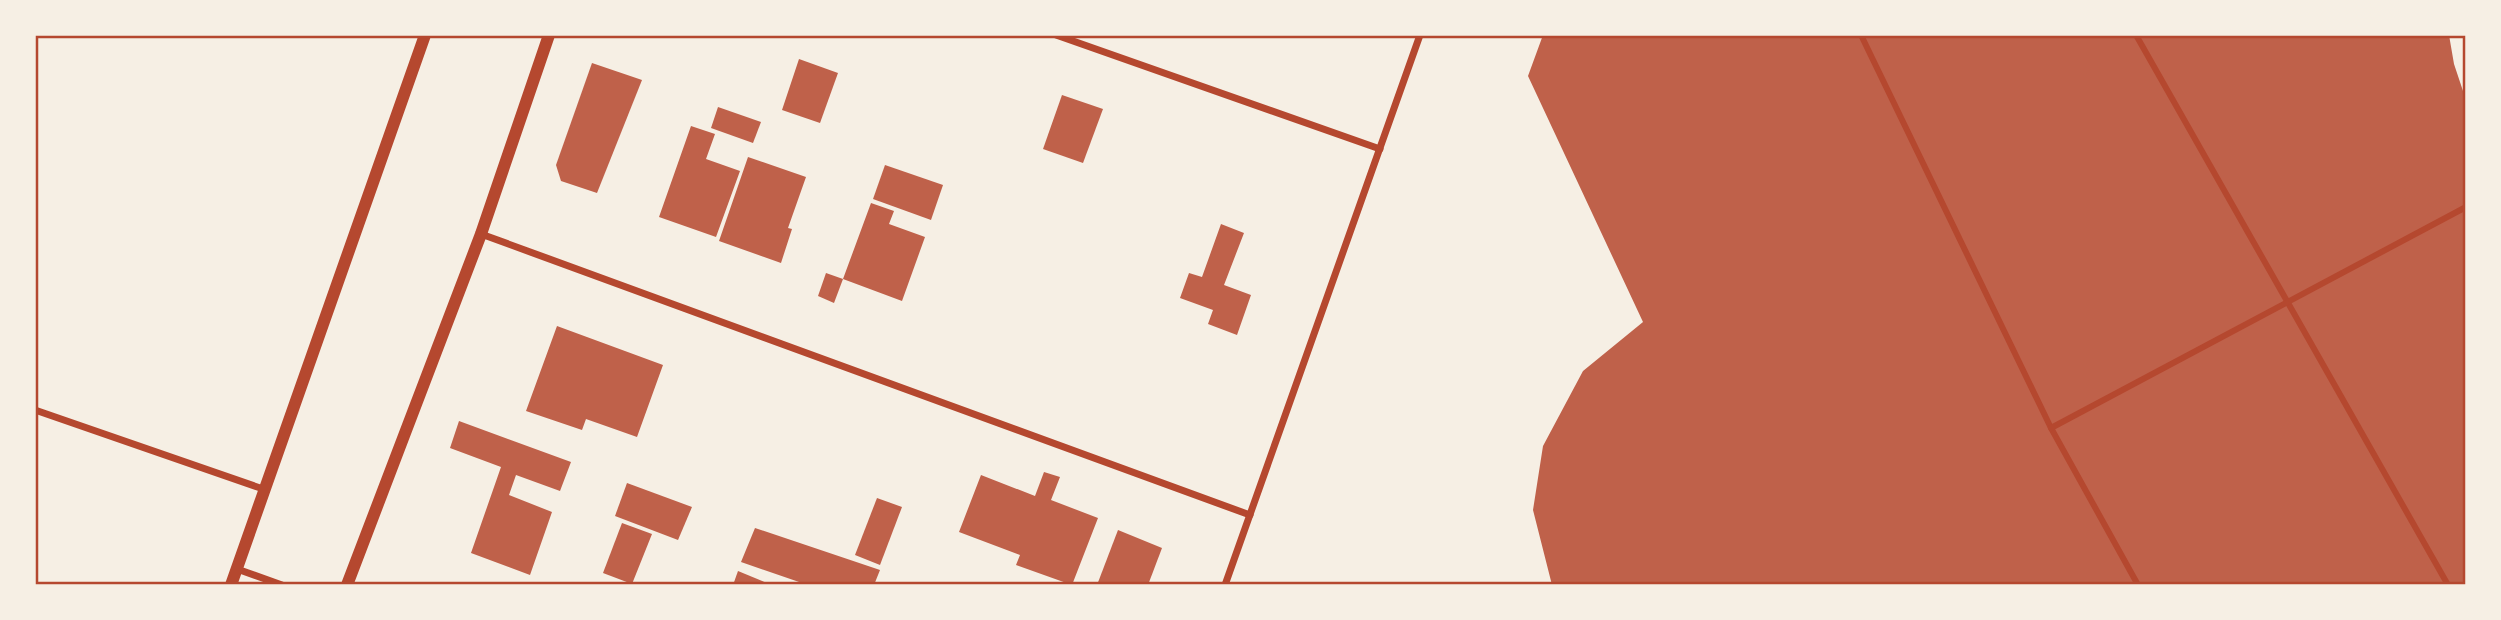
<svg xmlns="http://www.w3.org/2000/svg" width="2501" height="620" viewBox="0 0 2501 620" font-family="'Open Sans',sans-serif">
<rect width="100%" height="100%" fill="#f6efe4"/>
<g fill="#bf614a">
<polygon points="1543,35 2449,35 2454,64 2466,100 2466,585 1552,585 1533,510 1543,446 1583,371 1643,322 1528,76"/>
<polygon points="799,59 838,73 820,123 782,110"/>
<polygon points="592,63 642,80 597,193 561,181 556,165"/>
<polygon points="1062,95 1103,109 1083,163 1043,149"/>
<polygon points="718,107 761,122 753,143 711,128"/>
<polygon points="691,126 715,134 706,159 740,171 716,237 659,217"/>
<polygon points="748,157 806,177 788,228 792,229 781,263 719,241"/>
<polygon points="885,165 943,185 931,220 873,199"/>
<polygon points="871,203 894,211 889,224 925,237 902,301 843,279"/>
<polygon points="1221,224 1244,233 1224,285 1251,295 1237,335 1208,324 1213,310 1180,298 1189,273 1202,277"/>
<polygon points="826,273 843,279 834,303 818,296"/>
<polygon points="557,326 663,365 637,437 586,419 582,430 526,411"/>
<polygon points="459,421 571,462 560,491 516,475 509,495 552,512 530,575 471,553 501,467 450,448"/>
<polygon points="1044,472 1060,477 1051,500 1098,518 1072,585 1016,565 1020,555 959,532 981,475 1035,496"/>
<polygon points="627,483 692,507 678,540 615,516"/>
<polygon points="877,498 902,507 880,565 855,555"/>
<polygon points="622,523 652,534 632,584 603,573"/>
<polygon points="755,528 880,570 874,585 801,585 802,583 741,562"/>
<polygon points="1118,530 1162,548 1148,585 1097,585"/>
<polygon points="738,571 772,585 733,585"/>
</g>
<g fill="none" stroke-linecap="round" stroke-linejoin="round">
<g stroke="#b5482f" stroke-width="6">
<polyline points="1861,35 2051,428 2138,585"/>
<polyline points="2136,35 2448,585"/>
<polyline points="2051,428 2466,207"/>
</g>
<g stroke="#b5482f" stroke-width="7">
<polyline points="1056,35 1380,149"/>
<polyline points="481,234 1250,515"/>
<polyline points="35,410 266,490"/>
<polyline points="237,569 282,585"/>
<polyline points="1225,585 1420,35"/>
</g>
<g stroke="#b5482f" stroke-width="12">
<polyline points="231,585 425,35"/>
<polyline points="347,585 481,234 549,35"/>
</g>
</g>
<rect width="2501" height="620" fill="none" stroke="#f6efe4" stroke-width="74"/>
<rect x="37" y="37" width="2427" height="546" fill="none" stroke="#b5482f" stroke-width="2.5"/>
</svg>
